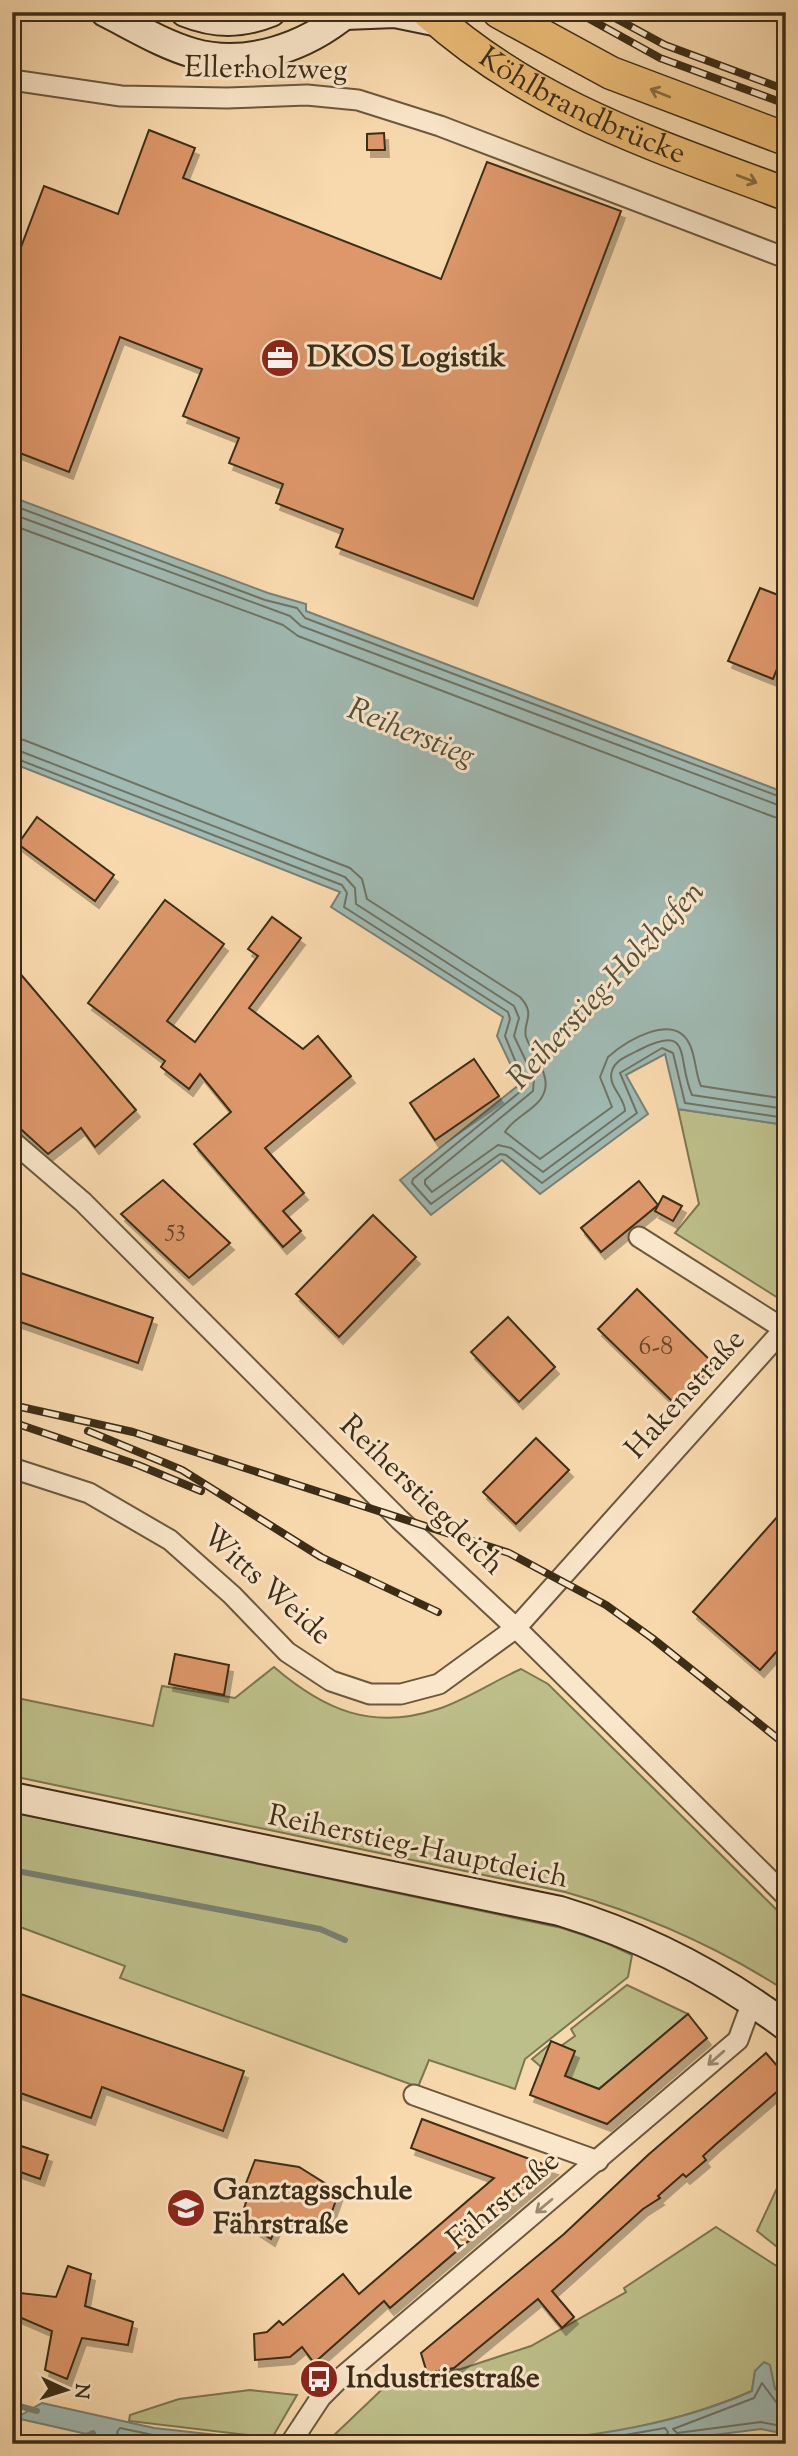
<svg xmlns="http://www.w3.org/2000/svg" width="798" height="2456" viewBox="0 0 798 2456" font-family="'Sorts Mill Goudy',serif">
<defs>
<filter id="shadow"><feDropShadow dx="4" dy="7" stdDeviation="0" flood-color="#0004"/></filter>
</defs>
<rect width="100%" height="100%" fill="#f8d9ad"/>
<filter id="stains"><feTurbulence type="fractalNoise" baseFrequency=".00286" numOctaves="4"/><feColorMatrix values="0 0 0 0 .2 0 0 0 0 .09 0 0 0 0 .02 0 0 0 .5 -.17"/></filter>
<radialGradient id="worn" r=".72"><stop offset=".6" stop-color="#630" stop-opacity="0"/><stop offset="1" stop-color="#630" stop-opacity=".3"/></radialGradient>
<g fill="#bdbf8a" stroke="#7c7650" stroke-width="2">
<polygon points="678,1109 786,1125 786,1303 675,1233 699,1204"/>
<path d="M274 1667C324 1710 372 1731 438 1709 466 1700 494 1681 521 1669L548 1684 786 1919V1991C718 1947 643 1914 565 1892L12 1776V1697L153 1726 162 1686 235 1698Z"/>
<polygon points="12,1812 562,1928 604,1942 632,1955 628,1977 525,2059 515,2089 429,2060 418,2087 120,1978 125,1966 12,1924"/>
<polygon points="627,1985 688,2014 599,2089 541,2067 532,2059 549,2045 554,2051 575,2036 571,2029"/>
<polygon points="786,2181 786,2254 757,2231 778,2186"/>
<path d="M716 2227 786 2272V2398L775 2389 772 2378 755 2371 752 2391C621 2448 469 2451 329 2440L395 2377 461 2369 531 2346 626 2292 624 2288Z"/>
<polygon points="250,2390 297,2395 272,2438 129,2421 130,2415 179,2399"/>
</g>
<g fill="#a0b9b2" stroke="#788174" stroke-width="2">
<polygon points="12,497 268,593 306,604 306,611 786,793 786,1125 678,1109 665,1054 626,1075 648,1114 540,1194 502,1160 431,1215 400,1180 520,1084 497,1036 503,1017 331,907 340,892 12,763"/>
<path d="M764 2362 770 2365 775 2389 786 2398V2434L761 2429 642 2444H511C594 2436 676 2425 752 2391L755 2371Z"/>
<polygon points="42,2403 154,2428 298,2444 131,2444 16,2418"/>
</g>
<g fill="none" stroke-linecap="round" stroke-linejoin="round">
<g stroke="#6e7364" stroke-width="2">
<polyline points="12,505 265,600 297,608 305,618 786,799"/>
<polyline points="12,514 290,616 301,626 786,808"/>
<polyline points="12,525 283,625 298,636 774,817 786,818"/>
<path d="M12 738 24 740 350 868 362 879 367 899 520 997C537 1015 522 1022 526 1037 531 1051 542 1063 545 1078 551 1106 516 1113 505 1132L540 1159 612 1107 600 1077 608 1057C626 1041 673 1012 689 1043 696 1056 695 1073 701 1086L786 1099"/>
<path d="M12 748 345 877 355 888 356 904 514 1006 519 1018 514 1036 534 1078 533 1091 425 1180V1184L432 1192 498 1145 511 1148 543 1172 625 1111C625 1097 607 1086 612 1071 615 1060 628 1056 637 1051 694 1021 676 1059 692 1095L786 1109"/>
<polyline points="12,757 342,885 347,893 344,907 508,1012 510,1019 505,1036 526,1087 413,1179 412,1183 431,1204 500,1154 506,1155 542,1183 637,1113 620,1073 662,1048 673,1053 685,1103 786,1118"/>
<polyline points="786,2405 776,2402 762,2383 754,2398 673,2429 677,2433 761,2422 786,2427"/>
<polyline points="123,2444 117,2432 120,2428 153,2435 233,2444"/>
<polyline points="574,2444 665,2428 668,2432 663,2444"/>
</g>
<g stroke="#788174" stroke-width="6">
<polyline points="12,1870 320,1929 345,1940"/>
<polyline points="12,2404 37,2411"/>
<polyline points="69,2444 93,2433"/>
</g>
</g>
<g fill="#dd976a" stroke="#3c2d17" stroke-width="2" filter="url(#shadow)">
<polygon points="149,130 195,148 183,178 441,279 487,162 621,211 473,599 336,547 343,529 276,503 283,484 229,463 239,438 183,416 202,369 120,337 69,472 12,450 12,271 44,186 118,214"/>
<polygon points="384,133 385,150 367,150 367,134"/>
<polygon points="760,588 786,598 786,647 773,679 728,661"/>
<polygon points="37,817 114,875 95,901 18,844"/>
<polygon points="165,900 224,944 167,1021 195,1042 258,956 248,949 272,917 301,938 249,1008 303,1049 318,1036 351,1076 265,1148 304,1193 283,1211 301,1231 283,1247 194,1144 231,1112 200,1074 189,1089 161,1067 165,1061 88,1003"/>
<polygon points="12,964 136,1110 95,1147 81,1128 48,1154 12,1121"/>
<polygon points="474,1059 499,1096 435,1140 410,1103"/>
<polygon points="163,1180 230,1243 189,1278 121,1214"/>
<polygon points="639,1181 658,1205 601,1252 581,1228"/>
<polygon points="663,1196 682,1206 673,1221 655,1211"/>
<polygon points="373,1215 416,1257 339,1337 296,1294"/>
<polygon points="12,1270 153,1318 138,1363 12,1319"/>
<polygon points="637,1289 714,1364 675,1404 598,1329"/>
<polygon points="508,1317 555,1367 519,1402 471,1352"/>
<polygon points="536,1438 569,1470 516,1524 483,1492"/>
<polygon points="786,1507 786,1641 760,1670 693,1612"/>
<polygon points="175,1654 229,1665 224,1695 169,1684"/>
<polygon points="12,1991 244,2071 223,2131 102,2087 91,2118 12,2090"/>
<polygon points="688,2014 707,2038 607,2124 530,2095 551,2041 575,2051 565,2076 599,2089"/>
<polygon points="766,2053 786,2076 786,2084 715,2145 703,2156 706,2160 686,2177 683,2174 658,2196 660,2198 643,2209 552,2291 574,2317 562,2328 538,2299 454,2368 427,2373 421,2353 564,2234 648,2155"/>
<polygon points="422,2119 554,2168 390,2308 384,2301 314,2363 302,2347 290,2357 255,2360 254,2334 267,2332 279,2321 283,2325 343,2274 359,2294 494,2178 411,2148"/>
<polygon points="12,2143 48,2155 40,2179 12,2169"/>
<polygon points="255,2160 299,2167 339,2192 326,2228 279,2221 271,2239 240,2219 247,2200 241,2196"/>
<polygon points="68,2266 91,2274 85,2306 133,2322 128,2345 82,2338 67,2379 45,2370 52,2331 12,2314 20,2293 56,2297"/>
</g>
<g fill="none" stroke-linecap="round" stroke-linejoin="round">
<defs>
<g id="minor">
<polyline points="12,80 121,96 227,98 307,95 358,100 440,126 786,258"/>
<polyline points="12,1141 83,1202 399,1519 516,1628 786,1896"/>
<polyline points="12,1468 89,1493 170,1540 232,1595 287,1652 331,1681 370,1694 401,1694 439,1684 516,1628 784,1329 639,1237"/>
<polyline points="414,2095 598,2161"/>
<polyline points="290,2444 321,2397 336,2382 738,2040 752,2002"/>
</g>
<g id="secondary">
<path d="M105 12C133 26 162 44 193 53 247 68 306 47 348 12"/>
<path d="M185 12C215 24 241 24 271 12"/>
<polyline points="345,15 395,13 439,22"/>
<path d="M12 1797 560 1911C642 1936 717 1974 786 2026"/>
</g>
<g id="primary">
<path id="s1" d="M428 12C533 107 656 145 786 194"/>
<polyline points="499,12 611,73 786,139"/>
</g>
</defs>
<use href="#minor" stroke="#6b583c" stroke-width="23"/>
<use href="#secondary" stroke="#3c2d17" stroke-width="32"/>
<use href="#primary" stroke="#3c2d17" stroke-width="35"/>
<use href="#minor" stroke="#fae6ca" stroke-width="19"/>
<use href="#secondary" stroke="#fae6ca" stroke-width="28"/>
<use href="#primary" stroke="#ecbc76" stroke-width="32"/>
<defs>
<g id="rail">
<polyline points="577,12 660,58 786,104"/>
<polyline points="604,12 665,45 786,90"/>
<polyline points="12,1405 133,1432 509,1553 606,1605 652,1638 786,1745"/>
<polyline points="12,1422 138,1465 201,1491"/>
<polyline points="88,1431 182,1470 321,1557 438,1612"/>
</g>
</defs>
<use href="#rail" stroke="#3c2d17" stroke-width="8"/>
<use href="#rail" stroke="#fae6ca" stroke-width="5" stroke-dasharray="16" stroke-linecap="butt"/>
</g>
<defs><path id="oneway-shaft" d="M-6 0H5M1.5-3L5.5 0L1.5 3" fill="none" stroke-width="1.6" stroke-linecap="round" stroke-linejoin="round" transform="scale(1.75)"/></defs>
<g stroke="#8b6d42">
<use href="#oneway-shaft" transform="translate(660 93) rotate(-158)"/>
<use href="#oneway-shaft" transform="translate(747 179) rotate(21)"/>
</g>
<g stroke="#9b8a70">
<use href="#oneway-shaft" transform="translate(716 2058) rotate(139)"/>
<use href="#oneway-shaft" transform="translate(544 2206) rotate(140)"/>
</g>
<defs>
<symbol id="office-disc" viewBox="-11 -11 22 22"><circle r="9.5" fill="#8f2418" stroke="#fae6ca"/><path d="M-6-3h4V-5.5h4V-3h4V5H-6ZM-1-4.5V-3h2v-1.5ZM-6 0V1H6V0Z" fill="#fff"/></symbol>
<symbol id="school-disc" viewBox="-11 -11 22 22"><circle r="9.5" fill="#8f2418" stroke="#fae6ca"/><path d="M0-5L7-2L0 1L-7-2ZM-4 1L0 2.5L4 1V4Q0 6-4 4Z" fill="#fff"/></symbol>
<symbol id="bus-disc" viewBox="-11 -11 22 22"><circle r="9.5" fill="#8f2418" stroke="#fae6ca"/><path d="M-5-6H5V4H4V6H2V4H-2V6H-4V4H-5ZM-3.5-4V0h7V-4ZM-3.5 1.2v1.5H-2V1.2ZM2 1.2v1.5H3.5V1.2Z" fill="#fff"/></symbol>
</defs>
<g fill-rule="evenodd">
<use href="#office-disc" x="258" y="336" width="44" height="44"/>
<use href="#school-disc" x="164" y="2186" width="44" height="44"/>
<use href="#bus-disc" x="297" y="2357" width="44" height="44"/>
</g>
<g text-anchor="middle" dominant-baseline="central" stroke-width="6" stroke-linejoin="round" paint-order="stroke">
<g font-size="26" fill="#64482c">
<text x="176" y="1229">53</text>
<text x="656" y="1347">6-8</text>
</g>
<g font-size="30" fill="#3c2d17" stroke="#fae6ca">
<text transform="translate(266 70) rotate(1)">Ellerholzweg</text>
<text stroke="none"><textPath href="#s1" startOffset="182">Köhlbrandbrücke</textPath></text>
<text transform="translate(686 1395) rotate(-48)">Hakenstraße</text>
<text transform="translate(421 1496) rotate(44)">Reiherstiegdeich</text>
<text transform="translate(266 1586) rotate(42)">Witts Weide</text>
<text transform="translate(418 1848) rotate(12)">Reiherstieg-Hauptdeich</text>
<text transform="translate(504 2201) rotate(-40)">Fährstraße</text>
</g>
<g font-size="30" font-weight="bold" fill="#3c2d17" stroke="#fae6ca" text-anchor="start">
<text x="307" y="358">DKOS Logistik</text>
<text x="213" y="2191">Ganztagsschule<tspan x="213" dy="34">Fährstraße</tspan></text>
<text x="346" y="2379">Industriestraße</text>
</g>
<g font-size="32" font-style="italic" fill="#55503e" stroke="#fae6ca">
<text transform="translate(411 734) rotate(22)">Reiherstieg</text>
<text transform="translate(607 986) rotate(-47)">Reiherstieg-Holzhafen</text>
</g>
</g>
<rect width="798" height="2456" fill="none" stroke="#f8d9ad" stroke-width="42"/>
<rect x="14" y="14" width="770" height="2428" fill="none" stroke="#3c2d17" stroke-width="3.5"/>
<rect x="21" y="21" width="756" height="2414" fill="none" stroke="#3c2d17" stroke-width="2"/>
<g transform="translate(66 2390) rotate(94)" stroke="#fae6ca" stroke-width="5" paint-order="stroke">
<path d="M0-5L12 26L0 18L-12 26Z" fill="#3c2d17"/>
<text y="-10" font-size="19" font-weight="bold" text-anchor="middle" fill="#3c2d17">N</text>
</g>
<rect width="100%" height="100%" filter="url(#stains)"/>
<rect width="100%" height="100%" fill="url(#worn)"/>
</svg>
